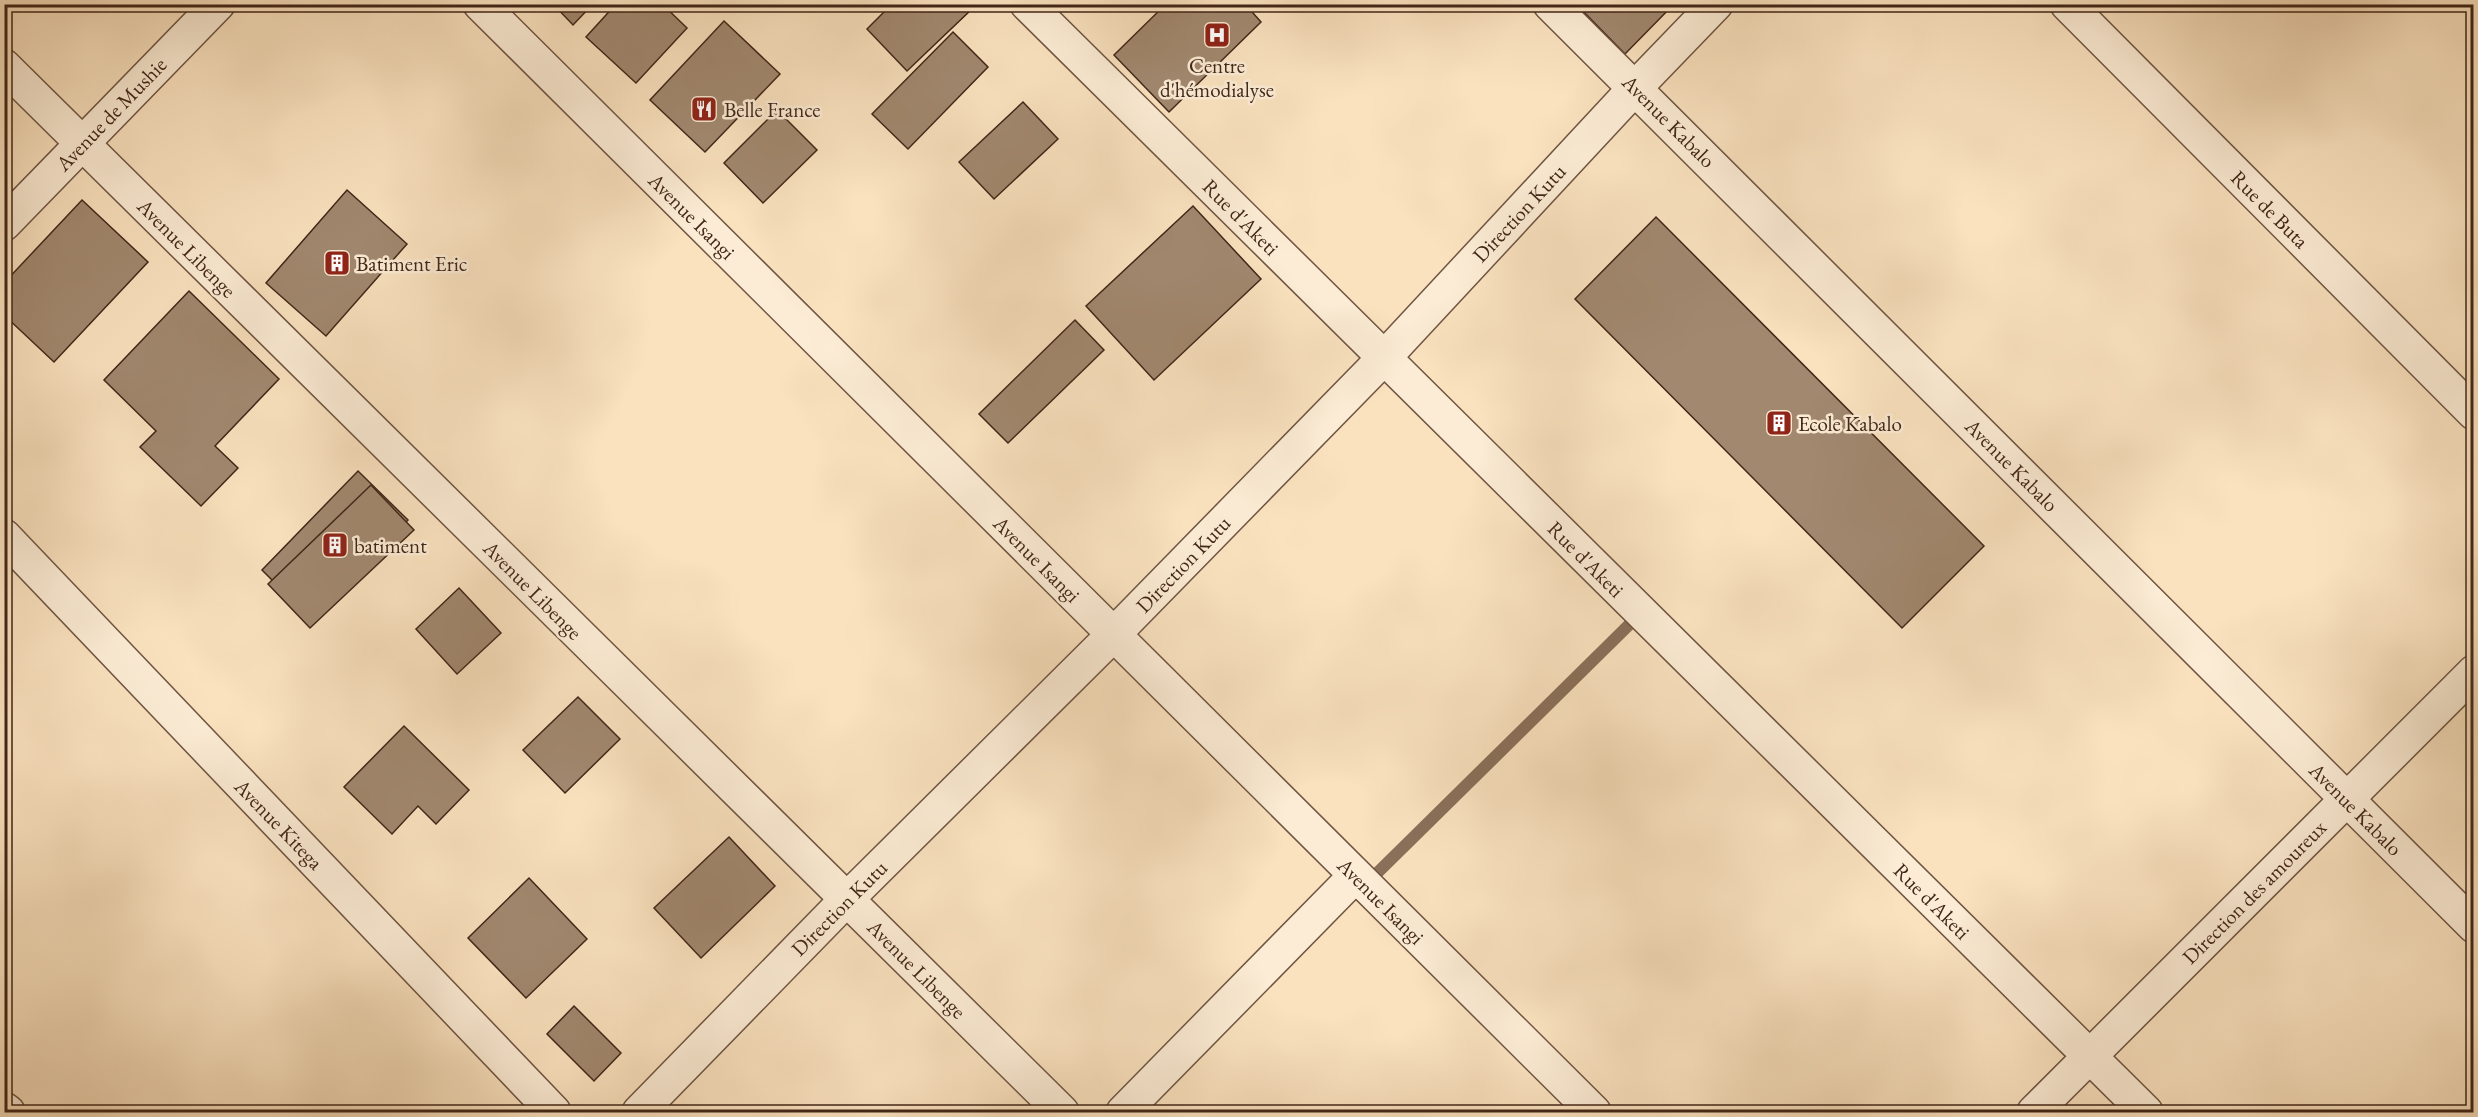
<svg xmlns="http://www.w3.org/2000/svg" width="2478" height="1117" viewBox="0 0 2478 1117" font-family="'EB Garamond',serif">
<rect width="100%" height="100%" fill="#fae2bf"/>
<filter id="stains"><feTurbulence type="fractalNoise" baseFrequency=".00333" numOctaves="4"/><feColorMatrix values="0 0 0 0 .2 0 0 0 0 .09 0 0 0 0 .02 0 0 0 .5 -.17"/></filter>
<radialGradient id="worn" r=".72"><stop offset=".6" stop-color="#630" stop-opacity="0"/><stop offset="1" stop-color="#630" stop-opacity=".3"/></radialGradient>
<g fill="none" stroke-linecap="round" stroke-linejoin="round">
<polyline stroke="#8a705a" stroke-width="12" points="1365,885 1641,613"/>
</g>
<g fill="#a1886f" stroke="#412618" stroke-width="1.5">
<polygon points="553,4 593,4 573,25"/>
<polygon points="616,4 662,4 687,28 636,83 586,37"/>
<polygon points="892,4 974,4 975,6 907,71 867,29"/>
<polygon points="1166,4 1245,4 1261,22 1169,112 1114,55"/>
<polygon points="1576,4 1674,4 1625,54"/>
<polygon points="724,21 780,74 705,152 650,100"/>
<polygon points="953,32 988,67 908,149 872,114"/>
<polygon points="1023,102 1058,139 994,199 959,162"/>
<polygon points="777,110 817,150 763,203 724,163"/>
<polygon points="347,190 407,244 326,336 266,283"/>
<polygon points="82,200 148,262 54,362 4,315 4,283"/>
<polygon points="1193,206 1261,279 1154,380 1086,306"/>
<polygon points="1656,217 1984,546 1902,628 1575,299"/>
<polygon points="189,291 279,379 215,446 238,468 201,506 140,447 156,431 104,380"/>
<polygon points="1075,320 1104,350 1008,443 979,414"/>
<polygon points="358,471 408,520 312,620 262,570"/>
<polygon points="371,485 414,530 310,628 268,584"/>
<polygon points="459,588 501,633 457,674 416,629"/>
<polygon points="578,697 620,739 565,793 523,750"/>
<polygon points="404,726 469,790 436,824 418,806 392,834 344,787"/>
<polygon points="729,837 775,886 701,958 654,908"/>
<polygon points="529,878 587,939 526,998 468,938"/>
<polygon points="574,1006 621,1053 594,1081 547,1034"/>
</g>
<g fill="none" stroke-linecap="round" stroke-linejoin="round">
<defs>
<g id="minor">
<polyline points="480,4 1594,1112"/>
<polyline points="1027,4 2146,1112"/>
<polyline points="1550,4 2474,926"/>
<polyline points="2067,4 2474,413"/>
<polyline points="4,66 1062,1112"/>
<polyline points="4,536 554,1112"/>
<polyline points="4,1109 8,1112"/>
<polyline points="639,1112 846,900 1113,635 1383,359 1635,88 1716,4"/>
<polyline points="1123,1112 1355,876"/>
<polyline points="2034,1112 2474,672"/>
</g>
<polyline id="tertiary" points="4,224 218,4"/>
</defs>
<use href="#minor" stroke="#6f5542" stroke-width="36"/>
<use href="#tertiary" stroke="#6f5542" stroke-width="36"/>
<use href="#minor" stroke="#fcecd5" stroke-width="33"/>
<use href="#tertiary" stroke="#fcecd5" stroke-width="33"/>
</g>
<defs>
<symbol id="hospital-square" viewBox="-11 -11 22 22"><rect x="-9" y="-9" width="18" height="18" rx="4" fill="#8f2418" stroke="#fcecd5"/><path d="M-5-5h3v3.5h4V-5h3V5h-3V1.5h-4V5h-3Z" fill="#fff"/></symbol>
<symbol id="restaurant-square" viewBox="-11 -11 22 22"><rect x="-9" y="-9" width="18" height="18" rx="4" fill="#8f2418" stroke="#fcecd5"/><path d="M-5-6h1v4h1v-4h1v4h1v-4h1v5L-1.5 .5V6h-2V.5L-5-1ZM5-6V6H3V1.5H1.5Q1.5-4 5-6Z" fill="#fff"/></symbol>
<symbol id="building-square" viewBox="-11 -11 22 22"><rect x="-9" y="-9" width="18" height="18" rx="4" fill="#8f2418" stroke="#fcecd5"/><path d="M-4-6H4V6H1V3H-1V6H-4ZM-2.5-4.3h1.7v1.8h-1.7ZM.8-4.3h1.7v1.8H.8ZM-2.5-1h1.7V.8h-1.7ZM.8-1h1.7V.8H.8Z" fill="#fff"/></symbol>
</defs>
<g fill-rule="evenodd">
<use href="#hospital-square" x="1202" y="20" width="30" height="30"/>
<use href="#restaurant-square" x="689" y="94" width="30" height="30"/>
<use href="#building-square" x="322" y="248" width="30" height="30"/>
<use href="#building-square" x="1764" y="408" width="30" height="30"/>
<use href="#building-square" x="320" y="530" width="30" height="30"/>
</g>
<g text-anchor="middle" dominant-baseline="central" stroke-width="5" stroke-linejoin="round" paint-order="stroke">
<g font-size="21" fill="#412618" stroke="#fcecd5" text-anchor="start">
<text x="1217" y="65" text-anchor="middle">Centre<tspan x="1217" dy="24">d'hémodialyse</tspan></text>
<text x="724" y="109">Belle France</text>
<text x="356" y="263">Batiment Eric</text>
<text x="1798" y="423">Ecole Kabalo</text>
<text x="354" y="545">batiment</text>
</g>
<g font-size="21" fill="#412618" stroke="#fcecd5">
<text transform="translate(111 114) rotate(-46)">Avenue de Mushie</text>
<text transform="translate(1669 121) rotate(45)">Avenue Kabalo</text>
<text transform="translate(2270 209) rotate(45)">Rue de Buta</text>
<text transform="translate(1519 213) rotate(-47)">Direction Kutu</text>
<text transform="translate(692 216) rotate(45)">Avenue Isangi</text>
<text transform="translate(1241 217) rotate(45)">Rue d'Aketi</text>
<text transform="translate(187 248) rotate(45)">Avenue Libenge</text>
<text transform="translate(2012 465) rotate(45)">Avenue Kabalo</text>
<text transform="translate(1037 559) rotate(45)">Avenue Isangi</text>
<text transform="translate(1586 559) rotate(45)">Rue d'Aketi</text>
<text transform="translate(1183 564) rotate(-46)">Direction Kutu</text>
<text transform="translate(533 590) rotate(45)">Avenue Libenge</text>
<text transform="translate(2356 809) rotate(45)">Avenue Kabalo</text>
<text transform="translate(279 824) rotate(46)">Avenue Kitega</text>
<text transform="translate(2254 892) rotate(-45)">Direction des amoureux</text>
<text transform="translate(1381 901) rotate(45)">Avenue Isangi</text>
<text transform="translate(1932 901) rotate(45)">Rue d'Aketi</text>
<text transform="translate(839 908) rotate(-45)">Direction Kutu</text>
<text transform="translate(917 969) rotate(45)">Avenue Libenge</text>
</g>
</g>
<rect width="2478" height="1117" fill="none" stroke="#fae2bf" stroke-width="24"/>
<rect x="6" y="6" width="2466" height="1105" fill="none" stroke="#412618" stroke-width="3"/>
<rect x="12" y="12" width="2454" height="1093" fill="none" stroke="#412618" stroke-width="1.5"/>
<rect width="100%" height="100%" filter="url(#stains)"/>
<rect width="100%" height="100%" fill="url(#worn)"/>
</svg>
